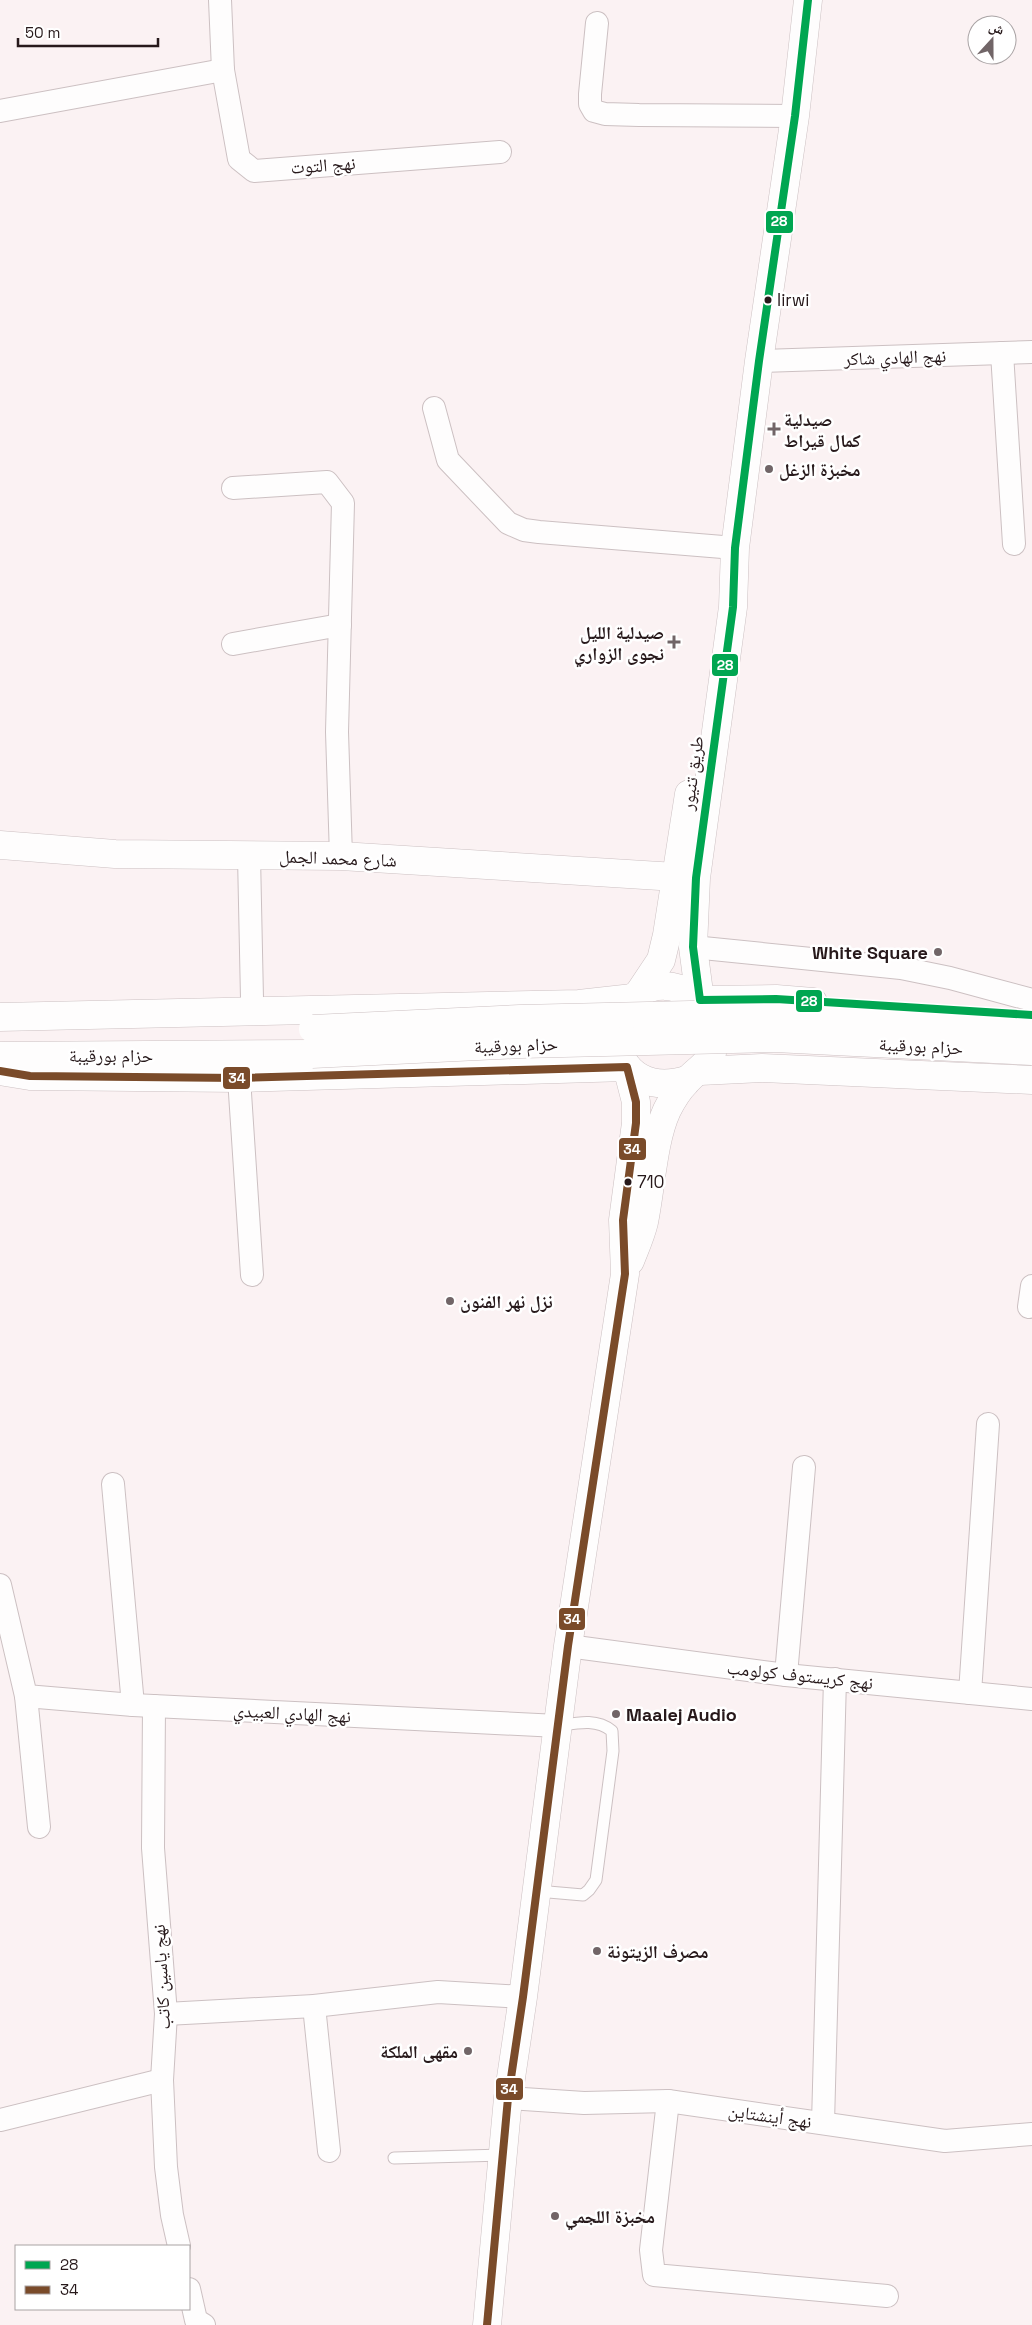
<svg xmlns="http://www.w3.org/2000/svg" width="1032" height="2325" viewBox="0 0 1032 2325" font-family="'Space Grotesk','Noto Naskh Arabic',sans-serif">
<rect width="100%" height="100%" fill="#fbf2f3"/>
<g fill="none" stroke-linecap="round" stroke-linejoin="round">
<defs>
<g id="service">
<path d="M537 1891 583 1895 589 1890 596 1880 613 1751 612 1731C596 1718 577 1723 558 1726"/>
<polyline points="394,2158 503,2155"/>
</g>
<g id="minor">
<polyline points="220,0 223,70 239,159 254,171 500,152"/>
<polyline points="597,23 590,94 590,104 594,111 605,114 639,115 795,116"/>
<polyline points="0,111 223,70"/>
<polyline points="1002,353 1014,544"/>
<polyline points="759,361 1032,352"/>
<polyline points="434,408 448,460 508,523 524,530 539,532 735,548"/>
<polyline points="233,488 327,482 343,503 337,732 341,856"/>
<polyline points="233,644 340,625"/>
<polyline points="249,856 252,999"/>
<polyline points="693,947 901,968 950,978 1032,1000"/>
<polyline points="239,1078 252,1275"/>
<polyline points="1029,1307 1032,1286"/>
<polyline points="113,1484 133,1705"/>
<polyline points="0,1585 26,1696 133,1705 558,1726"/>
<polyline points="568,1646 786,1675 1032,1699"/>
<polyline points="786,1675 804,1467"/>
<polyline points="970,1693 988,1424"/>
<polyline points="26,1696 39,1827"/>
<polyline points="154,1706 153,1848 166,2014 162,2080 166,2167 172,2215 179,2246"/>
<polyline points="314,2006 329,2151"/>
<polyline points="166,2014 314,2006 438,1992 523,1997"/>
<polyline points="508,2098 584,2103 668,2101 945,2141 1032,2134"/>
<polyline points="668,2101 651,2250 654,2275 887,2296"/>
<polyline points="0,2120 162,2080"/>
<polyline points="823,2123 835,1679"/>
<polyline points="189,2289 196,2320 204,2325"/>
</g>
<polyline id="tertiary" points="0,845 115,854 341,856 676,877"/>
<g id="secondary">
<polyline points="639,993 661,960 667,935 689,794"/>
<polyline points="700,1000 693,947 696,878 733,607 735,548 759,361 795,116 808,0"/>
<path d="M619 1017C624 1008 629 1000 638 994 672 970 720 1003 714 1043 712 1064 698 1068 686 1082 678 1090 672 1100 667 1110 653 1140 651 1188 644 1222 641 1235 635 1248 630 1261"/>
<path d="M623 1061C638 1085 663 1087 687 1080"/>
<polyline points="487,2325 508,2098 523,1997 568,1646 625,1274 623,1220 636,1123 636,1102 627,1067"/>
</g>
<g id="trunk">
<polyline points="700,1000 776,999 813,1002"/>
<polyline points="0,1017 579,1004 633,998"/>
<polyline points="0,1056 312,1054"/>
<polyline points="0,1071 30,1076 239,1078 627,1067"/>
<polyline points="700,1071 762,1068 1032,1080"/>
</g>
</defs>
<use href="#service" stroke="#ccc0c2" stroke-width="13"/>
<use href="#minor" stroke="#ccc0c2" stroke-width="24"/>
<use href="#tertiary" stroke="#ccc0c2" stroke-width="29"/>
<use href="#secondary" stroke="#ccc0c2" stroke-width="29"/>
<use href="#trunk" stroke="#ccc0c2" stroke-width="29"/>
<use href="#service" stroke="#fefdfd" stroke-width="11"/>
<use href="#minor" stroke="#fefdfd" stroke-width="22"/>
<use href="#tertiary" stroke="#fefdfd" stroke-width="28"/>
<use href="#secondary" stroke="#fefdfd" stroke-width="28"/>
<use href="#trunk" stroke="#fefdfd" stroke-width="28"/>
<defs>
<g id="trunk-bridge">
<polyline points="313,1029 520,1019 778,1013 1032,1026"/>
<polyline points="312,1054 521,1044 775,1038 1032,1051"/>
</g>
</defs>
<use href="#trunk-bridge" stroke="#ccc0c2" stroke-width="29" stroke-linecap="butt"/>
<use href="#trunk-bridge" stroke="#fefdfd" stroke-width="28"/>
<defs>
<polyline id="bus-1" points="808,0 795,116 759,361 735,548 733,607 696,878 693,947 700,1000 776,999 1032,1015"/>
<polyline id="bus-2" points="0,1071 30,1076 239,1078 627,1067 636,1102 636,1123 623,1220 625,1274 568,1646 523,1997 508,2098 487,2325"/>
</defs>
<use href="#bus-1" stroke="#fff" stroke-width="11"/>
<use href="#bus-2" stroke="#fff" stroke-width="11"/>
<use href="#bus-1" stroke="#00a651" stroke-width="8"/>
<use href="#bus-2" stroke="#7a4b2a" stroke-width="8"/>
</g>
<g fill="#27191b" stroke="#fff" stroke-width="2">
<circle cx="768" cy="300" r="4.5"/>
<circle cx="628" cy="1182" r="4.5"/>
</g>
<g fill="#716567" stroke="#fff" stroke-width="2">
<path d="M771.5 421.5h5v5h5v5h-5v5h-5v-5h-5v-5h5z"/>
<circle cx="769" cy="469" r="5"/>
<path d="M671.5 634.5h5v5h5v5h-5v5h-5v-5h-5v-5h5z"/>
<circle cx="938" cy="952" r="5"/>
<circle cx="450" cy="1301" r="5"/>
<circle cx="616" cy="1714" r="5"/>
<circle cx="597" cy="1951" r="5"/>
<circle cx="468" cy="2051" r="5"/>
<circle cx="555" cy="2216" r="5"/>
</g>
<g text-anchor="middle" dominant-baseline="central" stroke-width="5" stroke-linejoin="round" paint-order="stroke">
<g font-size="17" fill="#27191b" stroke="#fff" text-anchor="start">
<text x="777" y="300">Iirwi</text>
<text x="637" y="1182">710</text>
</g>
<g font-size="18" fill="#27191b" stroke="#fff">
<text transform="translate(323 165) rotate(-4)">نهج التوت</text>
<text transform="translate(895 357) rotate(-2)">نهج الهادي شاكر</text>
<text transform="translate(692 773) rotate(-82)">طريق تنيور</text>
<text transform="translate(338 858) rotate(2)">شارع محمد الجمل</text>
<text transform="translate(516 1045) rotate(-2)">حزام بورقيبة</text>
<text transform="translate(921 1046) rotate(3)">حزام بورقيبة</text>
<text x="111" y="1055">حزام بورقيبة</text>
<text transform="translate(800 1675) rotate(6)">نهج كريستوف كولومب</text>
<text transform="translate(292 1713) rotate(3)">نهج الهادي العبيدي</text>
<text transform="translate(161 1977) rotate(-93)">نهج ياسين كاتب</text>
<text transform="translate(770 2116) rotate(8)">نهج أينشتاين</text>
</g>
<g font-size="18" font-weight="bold" fill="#27191b" stroke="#fff" text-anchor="start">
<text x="784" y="419">صيدلية<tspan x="784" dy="21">كمال قيراط</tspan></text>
<text x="779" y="469">مخبزة الزغل</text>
<text x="664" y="632" text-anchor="end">صيدلية الليل<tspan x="664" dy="21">نجوى الزواري</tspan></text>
<text x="928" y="952" text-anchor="end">White Square</text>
<text x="460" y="1301">نزل نهر الفنون</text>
<text x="626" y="1714">Maalej Audio</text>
<text x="607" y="1951">مصرف الزيتونة</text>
<text x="458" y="2051" text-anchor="end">مقهى الملكة</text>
<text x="565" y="2216">مخبزة اللجمي</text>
</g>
</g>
<g stroke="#fff" stroke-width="2">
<rect x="765" y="210" width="29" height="24" rx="5" fill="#00a651"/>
<rect x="711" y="653" width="28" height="24" rx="5" fill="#00a651"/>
<rect x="795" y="989" width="28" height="24" rx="5" fill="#00a651"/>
<rect x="222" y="1066" width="29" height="24" rx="5" fill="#7a4b2a"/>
<rect x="618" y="1137" width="29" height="24" rx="5" fill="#7a4b2a"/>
<rect x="558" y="1607" width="28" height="24" rx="5" fill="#7a4b2a"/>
<rect x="495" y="2077" width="29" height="24" rx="5" fill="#7a4b2a"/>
</g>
<g font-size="14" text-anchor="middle" font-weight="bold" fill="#fff">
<text x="779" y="226">28</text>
<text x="725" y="670">28</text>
<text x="809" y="1006">28</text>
<text x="237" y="1083">34</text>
<text x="632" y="1154">34</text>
<text x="572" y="1624">34</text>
<text x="509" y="2094">34</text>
</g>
<rect x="15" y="2245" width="175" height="65" fill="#ffffff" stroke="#a9a3a4"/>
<rect x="25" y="2261" width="25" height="8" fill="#00a651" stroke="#a9a3a4"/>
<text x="60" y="2270" font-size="15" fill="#27191b">28</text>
<rect x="25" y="2286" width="25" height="8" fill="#7a4b2a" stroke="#a9a3a4"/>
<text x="60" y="2295" font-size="15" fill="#27191b">34</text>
<g transform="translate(992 40) rotate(21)"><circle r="24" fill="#ffffff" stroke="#a9a3a4"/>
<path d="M0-4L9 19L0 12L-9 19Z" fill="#716567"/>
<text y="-8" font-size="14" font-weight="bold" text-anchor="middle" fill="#27191b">ش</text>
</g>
<path d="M18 38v8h140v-8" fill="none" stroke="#27191b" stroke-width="2.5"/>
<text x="25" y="38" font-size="15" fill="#27191b" stroke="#ffffff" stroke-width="4" paint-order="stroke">50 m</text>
</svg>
